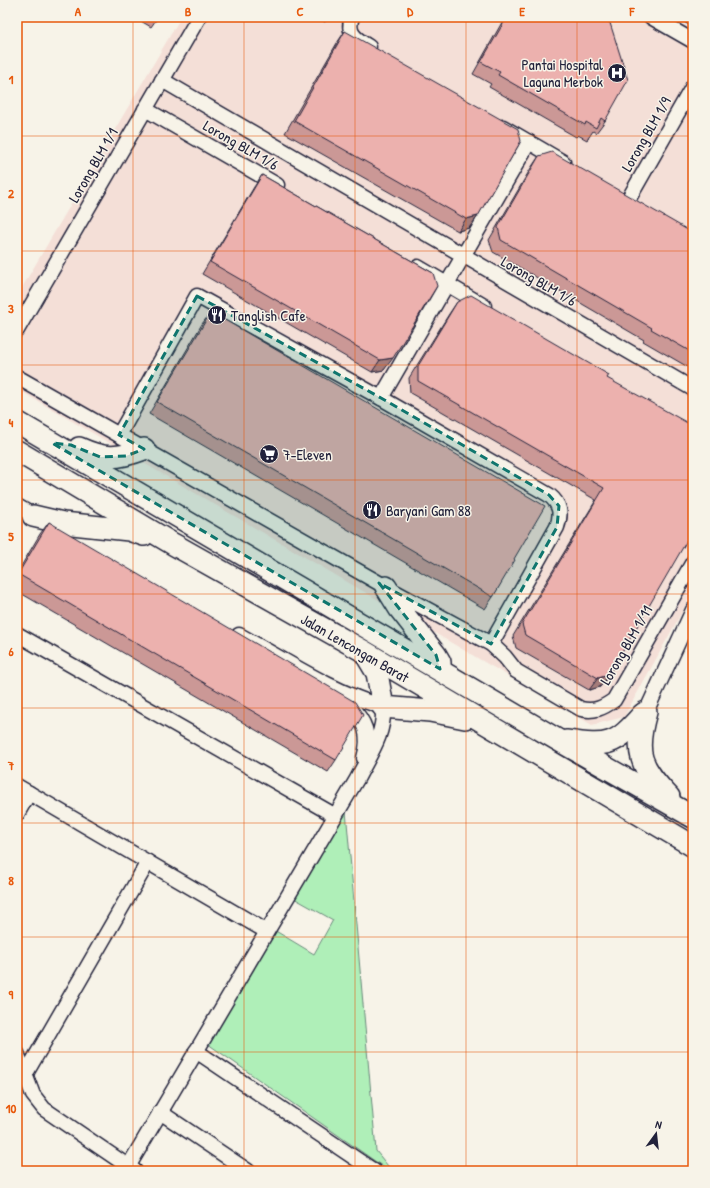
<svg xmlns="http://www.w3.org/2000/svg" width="710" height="1188" viewBox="0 0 710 1188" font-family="'Patrick Hand',sans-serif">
<rect width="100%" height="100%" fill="#f7f3e8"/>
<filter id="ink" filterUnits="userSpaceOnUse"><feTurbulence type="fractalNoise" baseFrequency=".025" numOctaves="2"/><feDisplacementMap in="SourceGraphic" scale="8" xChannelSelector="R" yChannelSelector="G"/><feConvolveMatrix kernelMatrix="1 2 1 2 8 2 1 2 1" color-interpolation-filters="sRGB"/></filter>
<g filter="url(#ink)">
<polygon fill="#f4dfd7" points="181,17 673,17 693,29 693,592 624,717 592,725 17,389 17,296"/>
<polygon fill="#afefb8" stroke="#68887a" points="346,811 376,1151 392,1171 389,1171 208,1044 274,930 314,954 333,920 292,897"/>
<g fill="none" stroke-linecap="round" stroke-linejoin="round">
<defs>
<g id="minor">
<path d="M352 17C346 33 356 39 369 47"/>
<polyline points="651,17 693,41"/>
<polyline points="691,17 693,18"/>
<polyline points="162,80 693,389"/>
<polyline points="145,109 277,185"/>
<polyline points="503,127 563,162"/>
<polyline points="628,200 693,86"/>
<polyline points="418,267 484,306"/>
<polyline points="17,330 199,17"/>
<path d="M17 377 386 587 491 644 505 657 516 671 581 709C594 712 603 708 614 700L693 562"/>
<polyline points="381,398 529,142"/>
<path d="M119 435 197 296 381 398 549 495C560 504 562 513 557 527L491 644"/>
<polyline points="17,506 41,520"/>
<polyline points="17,634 334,815"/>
<path d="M349 705C365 721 371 735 364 758"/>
<polyline points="646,712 693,610"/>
<polyline points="17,786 266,931"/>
<polyline points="17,814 29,793"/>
<polyline points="196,1051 374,1171"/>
<polyline points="17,1053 33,1095 44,1109 135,1171"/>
<polyline points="25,1075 148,862"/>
<polyline points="160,1112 248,1171"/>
<path d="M128 1167 357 779C369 755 385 735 383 707 332 692 285 660 239 635"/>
</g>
<g id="highway">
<polyline points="17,422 558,740 693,817"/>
<path d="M79 448C105 460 118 459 144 449"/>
<polyline points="17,451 173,544 365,652 693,846"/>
<polyline points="33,516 63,523 129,530 144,535"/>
<polyline points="386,587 399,608 436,655 440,662 440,669"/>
<polyline points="365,653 377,673 383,707 430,711 465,718"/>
<path d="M646 712C634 754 640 766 669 797"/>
<path d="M566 741C608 747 615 746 643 714"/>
</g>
</defs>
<use href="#minor" stroke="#22223b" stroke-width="17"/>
<use href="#highway" stroke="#22223b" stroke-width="24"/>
<use href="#minor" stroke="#f7f3e8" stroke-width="14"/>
<use href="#highway" stroke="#f7f3e8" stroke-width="21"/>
</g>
<g fill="#cb9896" stroke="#22223b">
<polygon points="134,17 158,17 151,27"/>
<polygon points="317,17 328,17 325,22"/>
<polygon points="505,17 601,17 605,121 596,133 593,131 587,140 578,135 576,137 489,87 491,84 473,74"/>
<polygon points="345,31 478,216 469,228 458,231 285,133 337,43"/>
<polygon points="539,156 693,233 693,370 643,341 644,340 493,252 489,240 531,168"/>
<polygon points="262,175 433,273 384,370 372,372 202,274 254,187"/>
<polygon points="457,302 607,378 609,675 600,687 589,690 516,648 513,636 596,500 410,393 409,378 449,314"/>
<polygon points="211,312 514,559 493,597 485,609 149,414 202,324"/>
<polygon points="49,522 336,760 328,772 17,591 17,573 40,534"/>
</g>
<g fill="#a57c7a" stroke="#22223b">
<polygon points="478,216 469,228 458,231 466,219"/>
<polygon points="393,358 384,370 372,372 380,360"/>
<polygon points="609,675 600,687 589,690 598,678"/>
</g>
<g fill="#ecb1ae" stroke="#22223b">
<polygon points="507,17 601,17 610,23 628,80 605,121 601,118 596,128 586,122 585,125 498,75 500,72 481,62"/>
<polygon points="345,31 518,129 521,141 478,216 466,219 294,121"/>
<polygon points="552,152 693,233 693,353 651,329 652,328 501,240 498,227 539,156"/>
<polygon points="262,175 433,273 437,286 393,358 380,360 210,262"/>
<polygon points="471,295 609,375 607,378 693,426 693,530 609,675 598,678 525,635 522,624 604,488 418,381 418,366 457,302"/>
<polygon points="211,312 545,506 514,559 515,560 493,597 157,402"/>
<polygon points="49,522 355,702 363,715 336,760 18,574"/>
</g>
</g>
<path fill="#0f766e" fill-opacity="0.2" stroke="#0f766e" stroke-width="3" stroke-dasharray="8 5" stroke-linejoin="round" d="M197 296 381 398 549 495 559 506 557 527 491 644 379 583 436 655 440 669 52 443 71 445 100 457 126 456 144 449 119 435Z"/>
<path fill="none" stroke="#e8590c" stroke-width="1" stroke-opacity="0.55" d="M133 17V1171M244 17V1171M355 17V1171M466 17V1171M577 17V1171M17 136H693M17 251H693M17 365H693M17 480H693M17 594H693M17 708H693M17 823H693M17 937H693M17 1052H693"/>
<defs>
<symbol id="hospital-disc" viewBox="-11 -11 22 22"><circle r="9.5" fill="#22223b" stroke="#f7f3e8"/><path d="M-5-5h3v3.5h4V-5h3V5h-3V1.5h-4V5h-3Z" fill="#fff"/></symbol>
<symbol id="restaurant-disc" viewBox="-11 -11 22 22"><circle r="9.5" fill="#22223b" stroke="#f7f3e8"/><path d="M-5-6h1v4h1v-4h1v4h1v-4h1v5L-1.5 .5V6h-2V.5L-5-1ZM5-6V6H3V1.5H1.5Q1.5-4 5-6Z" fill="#fff"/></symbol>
<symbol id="supermarket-disc" viewBox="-11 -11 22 22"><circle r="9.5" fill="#22223b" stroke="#f7f3e8"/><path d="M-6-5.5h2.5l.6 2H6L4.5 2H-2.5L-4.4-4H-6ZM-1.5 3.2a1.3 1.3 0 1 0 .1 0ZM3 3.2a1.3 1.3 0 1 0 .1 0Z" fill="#fff"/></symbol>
</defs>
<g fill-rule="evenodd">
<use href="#hospital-disc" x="606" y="62" width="22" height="22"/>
<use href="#restaurant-disc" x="206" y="304" width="22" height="22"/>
<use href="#supermarket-disc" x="258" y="443" width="22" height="22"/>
<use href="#restaurant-disc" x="361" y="499" width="22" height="22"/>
</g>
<g text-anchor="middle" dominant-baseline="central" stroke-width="3" stroke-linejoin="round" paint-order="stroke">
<g font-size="15" fill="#22223b" stroke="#f7f3e8" text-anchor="start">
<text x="603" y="64" text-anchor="end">Pantai Hospital<tspan x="603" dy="17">Laguna Merbok</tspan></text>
<text x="231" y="315">Tanglish Cafe</text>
<text x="283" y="454">7-Eleven</text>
<text x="386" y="510">Baryani Gam 88</text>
</g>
<g font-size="15" fill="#22223b" stroke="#f7f3e8">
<text transform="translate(646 134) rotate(-60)">Lorong BLM 1/9</text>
<text transform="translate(241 145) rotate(30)">Lorong BLM 1/6</text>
<text transform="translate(93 165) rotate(-60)">Lorong BLM 1/1</text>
<text transform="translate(539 281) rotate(30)">Lorong BLM 1/6</text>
<text transform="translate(626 645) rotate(-60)">Lorong BLM 1/11</text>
<text transform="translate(355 648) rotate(30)">Jalan Lencongan Barat</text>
</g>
</g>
<rect width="710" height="1188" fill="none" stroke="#f7f3e8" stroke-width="44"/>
<g transform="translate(656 1134) rotate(15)" stroke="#f7f3e8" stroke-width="3" paint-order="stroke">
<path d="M0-3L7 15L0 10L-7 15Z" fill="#22223b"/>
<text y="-6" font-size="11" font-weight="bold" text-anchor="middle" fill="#22223b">N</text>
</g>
<rect x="22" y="22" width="666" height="1144" fill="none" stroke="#e8590c" stroke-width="1.5"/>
<g font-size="13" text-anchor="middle" font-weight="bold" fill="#e8590c">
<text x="78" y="16">A</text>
<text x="188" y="16">B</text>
<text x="300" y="16">C</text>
<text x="410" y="16">D</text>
<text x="522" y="16">E</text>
<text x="632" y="16">F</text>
<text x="11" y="84">1</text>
<text x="11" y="198">2</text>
<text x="11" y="313">3</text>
<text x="11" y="427">4</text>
<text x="11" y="541">5</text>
<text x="11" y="656">6</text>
<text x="11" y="770">7</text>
<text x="11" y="885">8</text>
<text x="11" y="999">9</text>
<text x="11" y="1113">10</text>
</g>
</svg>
